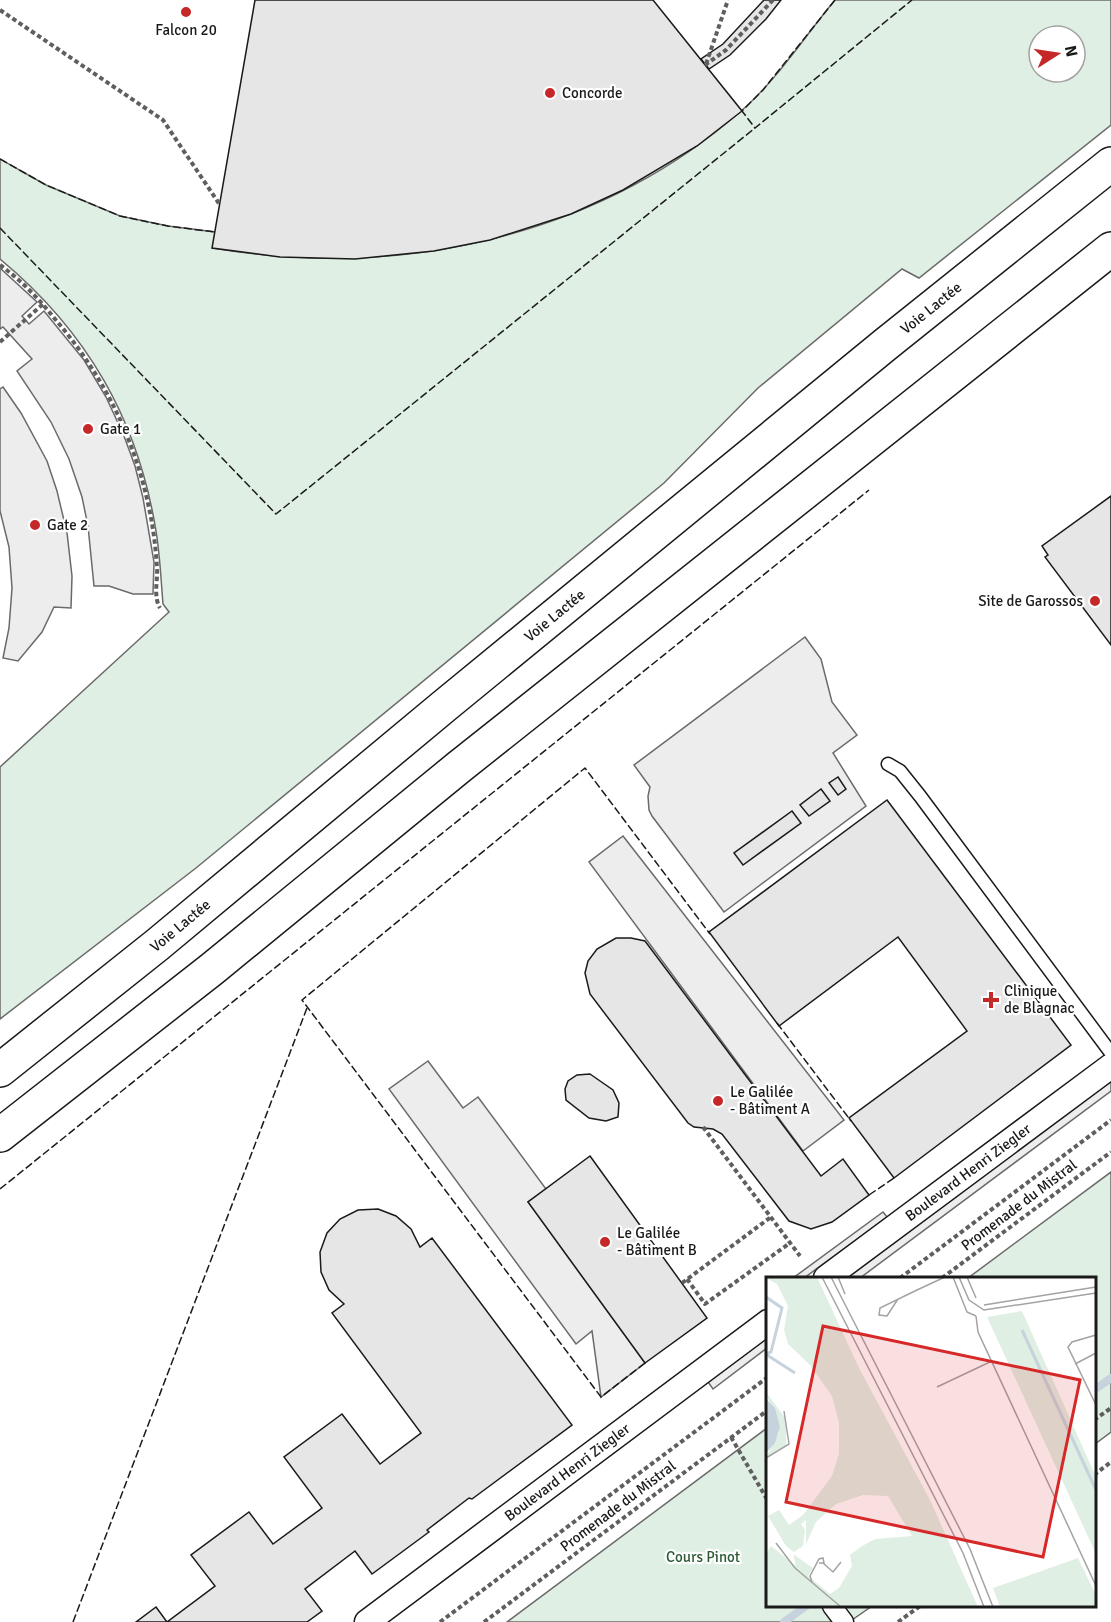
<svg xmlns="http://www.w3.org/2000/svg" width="1111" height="1622" viewBox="0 0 1111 1622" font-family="Signika,sans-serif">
<rect width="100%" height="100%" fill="#fff"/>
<g fill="#e0efe3" stroke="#6a6a6a" stroke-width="1.5" fill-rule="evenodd">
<path d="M835 0H1111V125L919 278 902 269 758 388 664 483 196 868 0 1019V767L169 612 163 604C161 580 160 555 156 531 138 420 87 331 0 259V159L46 185 120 216 168 226 215 232 213 248C399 280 597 237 741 111 776 81 805 36 835 0ZM1039 36H1075V72H1039Z"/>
<polygon points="1111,1172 1111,1432 1095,1444 1094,1278 968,1278"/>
<polygon points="767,1428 768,1606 872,1606 849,1622 507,1622"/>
</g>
<g fill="#ededed" stroke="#6a6a6a" stroke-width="1.5">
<polygon points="0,268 37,302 22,316 29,324 44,311 84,360 106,397 124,436 135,466 143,498 154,562 153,594 133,594 109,586 94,586 88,526 82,497 69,459 51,422 17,371 32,359 3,327 0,329"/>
<polygon points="3,387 21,413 47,461 57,491 67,533 72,576 71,608 54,607 42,632 18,661 3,658 9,628 12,588 9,547 0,511 0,389"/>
<polygon points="805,637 821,659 832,702 857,735 833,753 866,806 724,912 652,816 649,810 648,796 650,787 634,765"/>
<polygon points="623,836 844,1120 803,1151 589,862"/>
<polygon points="428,1061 463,1108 478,1097 546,1189 528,1202 645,1363 601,1397 592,1331 576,1344 389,1089"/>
<polygon points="1111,1081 1111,1091 860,1278 847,1278"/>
<polygon points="883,1212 887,1217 804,1278 793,1278"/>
<polygon points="767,1338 767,1348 713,1389 708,1382"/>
</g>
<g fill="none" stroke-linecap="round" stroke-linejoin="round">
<g stroke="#c6d2dc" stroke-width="8">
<polyline points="1094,1390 1111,1378"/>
<polyline points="784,1622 806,1606"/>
</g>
</g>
<g fill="#e6e6e6" stroke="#1a1a1a" stroke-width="1.5">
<polygon points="255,0 653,0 742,111 697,146 623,190 571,214 490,240 434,251 355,259 280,257 212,248"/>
<polygon points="764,0 781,0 766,19 730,55 709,69 701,59 723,44"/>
<polygon points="1111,496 1111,645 1045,557 1048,555 1042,546"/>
<polygon points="838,777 846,789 838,795 829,783"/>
<polygon points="821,789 830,801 809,816 800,805"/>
<polygon points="887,800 1071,1045 894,1178 849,1118 967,1031 898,937 779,1026 709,932"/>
<polygon points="792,811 801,823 743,865 734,853"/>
<polygon points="616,938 631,938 645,941 821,1176 843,1159 869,1195 832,1222 811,1229 789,1221 722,1134 713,1129 694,1127 688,1123 590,994 585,973 588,961 597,949"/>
<polygon points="590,1074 613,1090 619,1103 618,1117 606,1121 589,1118 566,1100 565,1089 568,1081 577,1075"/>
<polygon points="590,1156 707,1318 645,1363 528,1202"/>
<polygon points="378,1209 396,1216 411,1229 420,1247 432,1238 572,1425 472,1499 469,1498 427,1530 429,1532 372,1574 355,1551 305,1589 322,1611 307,1622 167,1622 215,1586 191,1555 249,1512 273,1544 322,1508 284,1457 342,1414 380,1464 421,1433 332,1313 344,1304 329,1290 321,1272 320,1252 327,1233 340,1219 358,1210"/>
<polygon points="156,1607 167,1622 136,1622"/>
</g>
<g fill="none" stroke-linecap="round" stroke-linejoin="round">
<defs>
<polyline id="service" points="888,764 900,771 920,796 1111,1053"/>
<polyline id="pedestrian" points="832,1606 844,1622"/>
<g id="minor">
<path id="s1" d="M826 1278 1111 1066"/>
<path id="s2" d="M367 1622 768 1322"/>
</g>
<g id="trunk">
<path id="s3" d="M0 1070 157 945 443 707 886 344 1111 164"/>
<polyline points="0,1135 212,969 459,767 1111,249"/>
</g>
</defs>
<use href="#service" stroke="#1a1a1a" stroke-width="15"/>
<use href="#pedestrian" stroke="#1a1a1a" stroke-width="21"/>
<use href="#minor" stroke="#1a1a1a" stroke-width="27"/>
<use href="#trunk" stroke="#1a1a1a" stroke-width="36"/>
<g stroke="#5f5f5f" stroke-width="4" stroke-dasharray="4.5 3" stroke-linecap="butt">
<polyline points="0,10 163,120 220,205"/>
<polyline points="706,64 728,0"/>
<polyline points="705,65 726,50 773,0"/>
<path d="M0 265C21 280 39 299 55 319 105 377 137 443 151 518 154 534 156 551 157 568 158 581 153 596 160 608"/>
<polyline points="0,342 43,304"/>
<polyline points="703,1127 800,1256"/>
<polyline points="900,1278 1111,1120"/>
<polyline points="942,1278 1111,1152"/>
<polyline points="687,1279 705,1304 790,1243"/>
<polyline points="682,1283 771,1217"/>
<polyline points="1094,1420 1111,1408"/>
<polyline points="731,1437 768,1501"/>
<polyline points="1094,1475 1111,1462"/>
<polyline points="440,1622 768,1377"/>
<polyline points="484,1622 768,1410"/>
<polyline points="898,1622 920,1606"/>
</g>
<use href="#service" stroke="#fff" stroke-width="12"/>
<use href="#pedestrian" stroke="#fff" stroke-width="18"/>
<use href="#minor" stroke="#fff" stroke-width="24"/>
<use href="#trunk" stroke="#fff" stroke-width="33"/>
<g stroke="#1a1a1a" stroke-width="1.5" stroke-dasharray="8 3" stroke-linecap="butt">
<polyline points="835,0 763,90 742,111 755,128 912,0"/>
<polyline points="0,159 46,185 120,216 168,226 215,232"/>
<polyline points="0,228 276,514 755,128"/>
<polyline points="777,1023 851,1121"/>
<polyline points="0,1189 869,490"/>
<polyline points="869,1195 894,1178 893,1176"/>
<polyline points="645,1363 601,1397 302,1000 585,768 710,934"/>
<polyline points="73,1622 307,1008"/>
</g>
</g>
<g fill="#c62828" stroke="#fff" stroke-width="2">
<circle cx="186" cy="12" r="6"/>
<circle cx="550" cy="93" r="6"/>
<circle cx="88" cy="429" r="6"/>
<circle cx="35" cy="525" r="6"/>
<circle cx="1095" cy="601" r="6"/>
<path d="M988 991h6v6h6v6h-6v6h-6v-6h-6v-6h6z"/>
<circle cx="718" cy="1101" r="6"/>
<circle cx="605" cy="1242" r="6"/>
</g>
<g text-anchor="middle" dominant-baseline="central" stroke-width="4.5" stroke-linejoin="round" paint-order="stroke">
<g font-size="15" fill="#1a1a1a" stroke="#fff" text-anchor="start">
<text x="186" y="30" text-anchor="middle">Falcon 20</text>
<text x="562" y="93">Concorde</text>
<text x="100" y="429">Gate 1</text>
<text x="47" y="525">Gate 2</text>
<text x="1083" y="601" text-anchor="end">Site de Garossos</text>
<text x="1004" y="991">Clinique<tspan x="1004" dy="17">de Blagnac</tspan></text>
<text x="730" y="1092">Le Galilée<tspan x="730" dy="17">- Bâtiment A</tspan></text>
<text x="617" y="1233">Le Galilée<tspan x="617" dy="17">- Bâtiment B</tspan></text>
</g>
<g font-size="15" fill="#1a1a1a" stroke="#fff">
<text stroke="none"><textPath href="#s3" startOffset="1203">Voie Lactée</textPath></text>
<text stroke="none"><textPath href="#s3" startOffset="717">Voie Lactée</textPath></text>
<text stroke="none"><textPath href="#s3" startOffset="231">Voie Lactée</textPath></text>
<text stroke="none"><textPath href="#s1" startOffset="177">Boulevard Henri Ziegler</textPath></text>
<text transform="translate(1019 1205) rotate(-37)">Promenade du Mistral</text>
<text stroke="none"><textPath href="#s2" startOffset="250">Boulevard Henri Ziegler</textPath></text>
<text transform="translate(618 1506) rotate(-37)">Promenade du Mistral</text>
</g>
<g font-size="15" fill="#2b5a34" stroke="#fff">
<text x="703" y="1557">Cours Pinot</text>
</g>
</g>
<g transform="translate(766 1277)">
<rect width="330" height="330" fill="#fff"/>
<path d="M51 0 93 91 164 223 212 330H0V277L5 269 30 289 27 277 47 291 42 299 64 317 73 311 86 289 84 278 96 269 109 262 146 259 122 219 97 218 70 227 50 245 40 267V243L35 247 39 253 37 269 28 275 20 269 2 239 13 233 23 248 37 238 66 199 73 177V146L66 119 44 88 22 67 18 53 22 29 11 7 0 1ZM256 34 330 200V277L221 40ZM0 115 20 142V168L0 180 13 156ZM312 281 330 318V330H234L227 311Z" fill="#e0efe3"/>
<path d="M0 122 9 131 14 150 9 166 0 176Z" fill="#c6d2dc"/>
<path fill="none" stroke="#c6d2dc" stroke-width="3" d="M0 20 16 31 5 75 0 77M256 53 330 213M1 78 29 96"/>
<path fill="none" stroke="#a3a3a3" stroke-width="1.5" d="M56 0 197 276 218 330M65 0 204 272 227 330M72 0 79 17M187 0 201 35 210 39M193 0 203 23 218 33 330 16M201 0 210 21M132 22 121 39 113 38 114 31 151 13 179 0M218 28 330 10M210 39 212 55 330 309M330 58 306 65 302 70 330 128M309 87 330 76M171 110 226 84M0 181 23 167 18 134M10 266 29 291 75 330M57 286 67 295 75 285M46 305 44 299 53 282 57 281 58 286H53"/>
<path fill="#d62828" fill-opacity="0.15" stroke="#d62828" stroke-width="3" d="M57 49 314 103 277 280 20 225Z"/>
<rect width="330" height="330" fill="none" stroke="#1a1a1a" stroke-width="3"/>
</g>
<g transform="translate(1057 54) rotate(78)"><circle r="28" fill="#ffffff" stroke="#a3a3a3" stroke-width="1.5"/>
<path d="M0-4.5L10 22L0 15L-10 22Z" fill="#c62828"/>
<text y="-9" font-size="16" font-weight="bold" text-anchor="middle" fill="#1a1a1a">N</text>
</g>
</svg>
